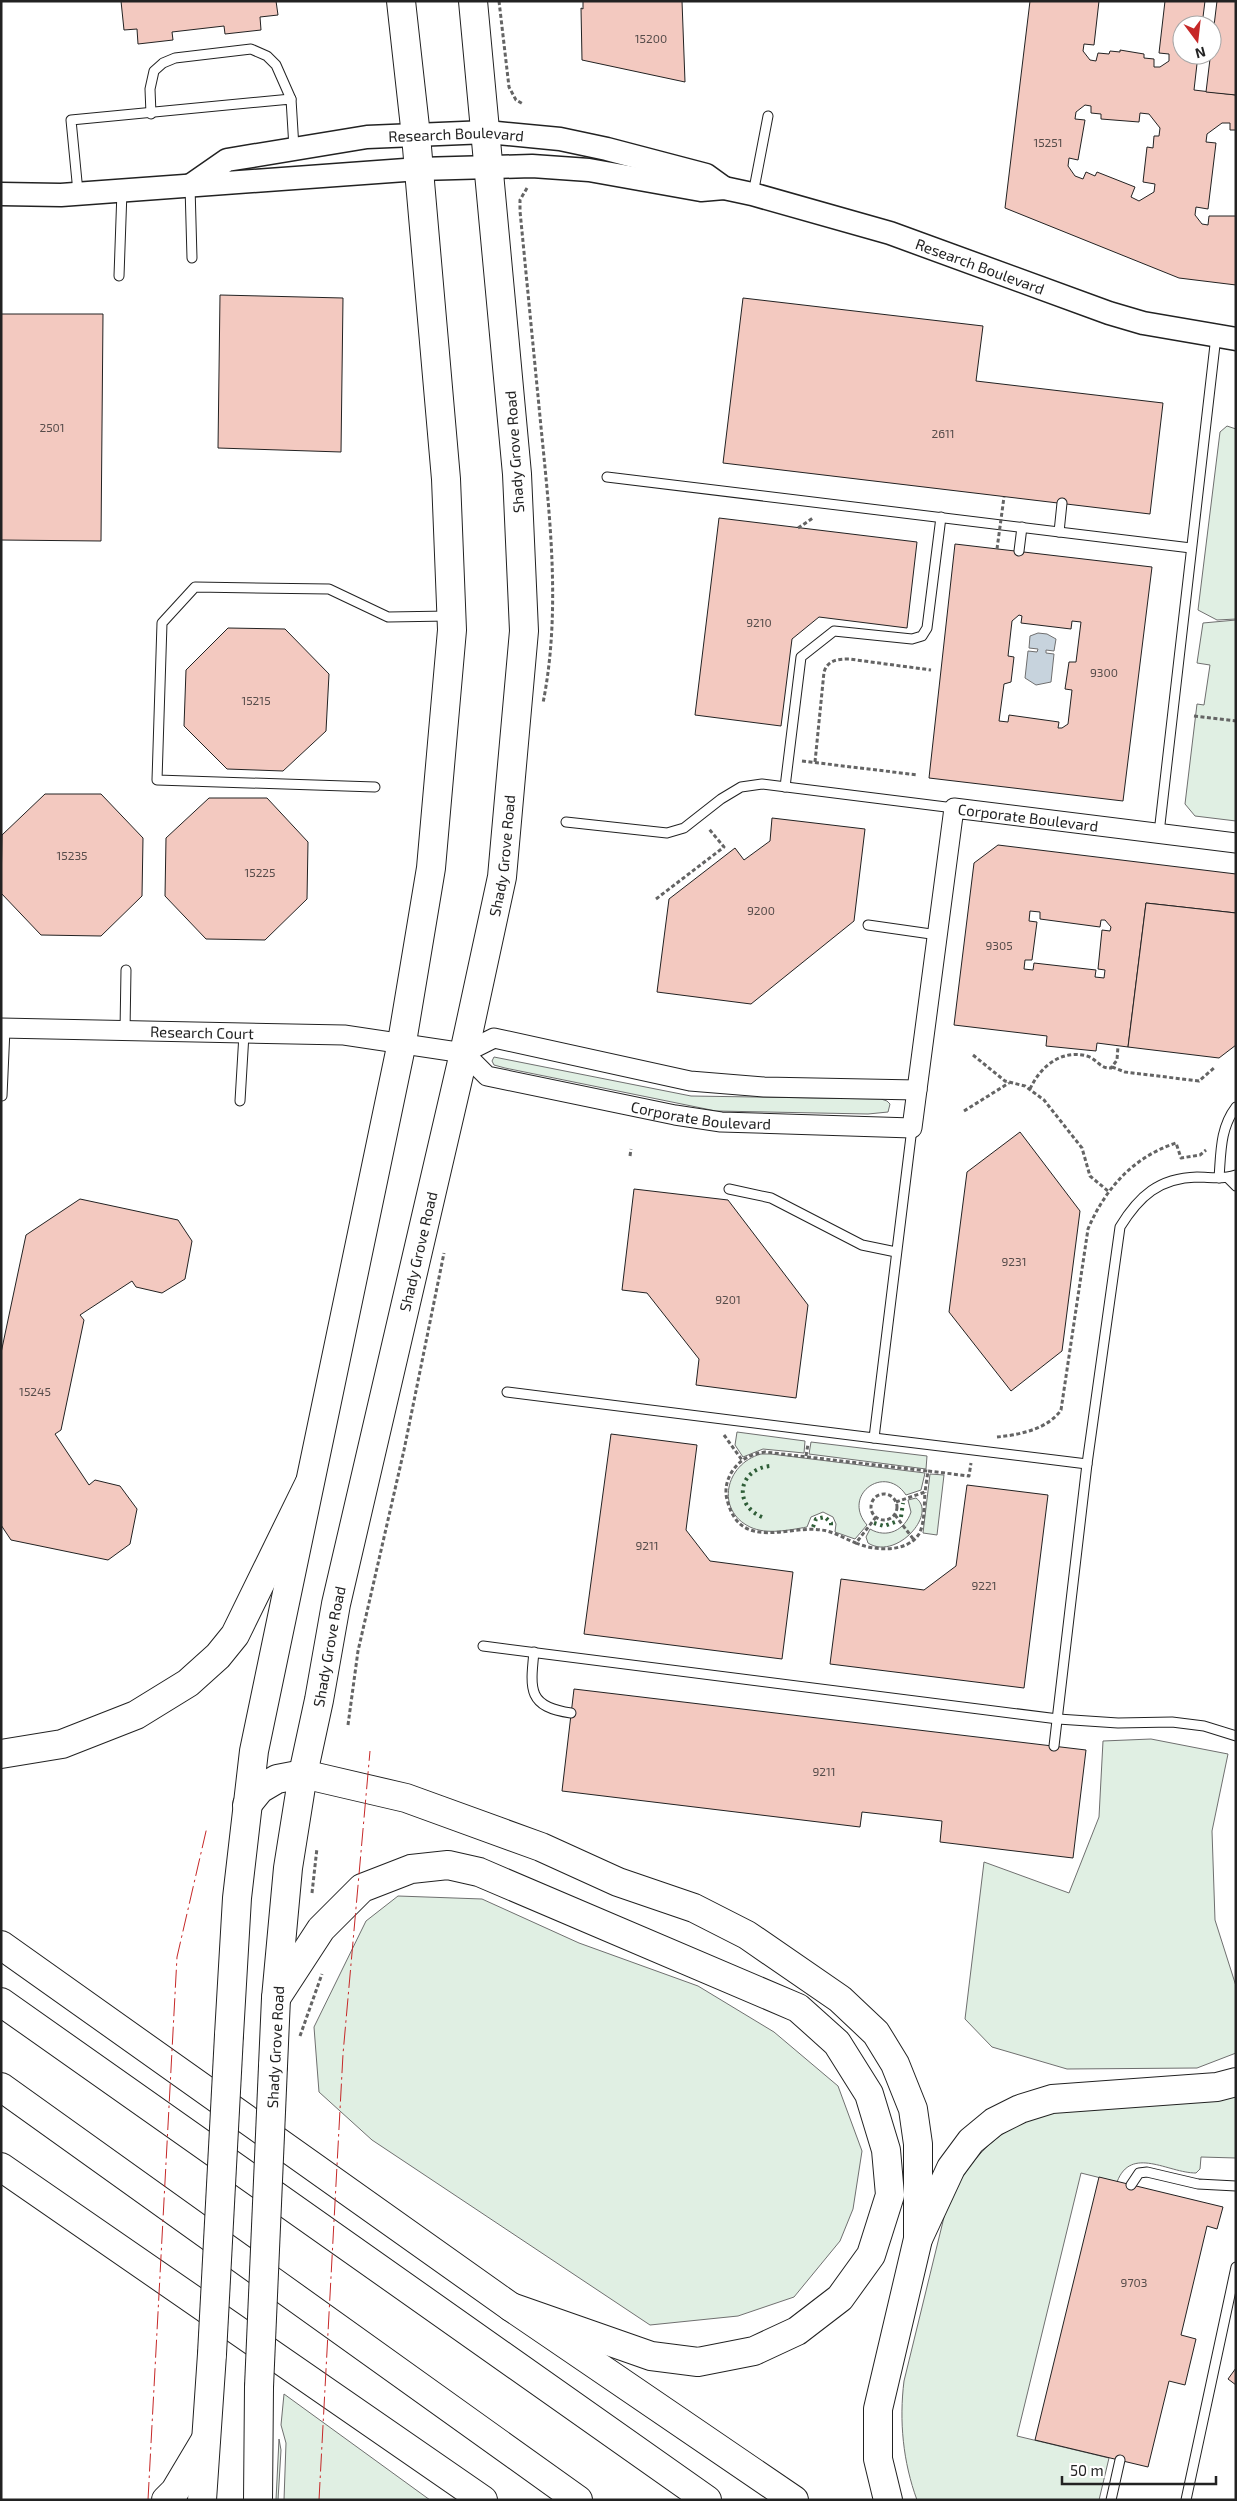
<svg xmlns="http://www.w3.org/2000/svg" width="1237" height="2501" viewBox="0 0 1237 2501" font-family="'Exo 2',sans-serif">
<rect width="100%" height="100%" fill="#fff"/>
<g fill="#e0efe3" stroke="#6f6f6f">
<polygon points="1227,426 1236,429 1236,619 1217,620 1198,610 1220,432"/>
<polygon points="1236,620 1236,821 1195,816 1185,804 1197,704 1204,705 1210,665 1197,663 1203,623"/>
<polygon points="494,1057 691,1096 881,1099 887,1101 890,1104 888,1112 868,1114 716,1111 505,1068 494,1065 492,1061"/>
<polygon points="737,1432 805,1441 804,1453 763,1449 743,1457 735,1445"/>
<polygon points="811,1442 927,1456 926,1469 809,1454"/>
<path d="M761 1454H771L925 1473 921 1490 906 1495C885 1463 841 1495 867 1525L855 1539 835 1532 836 1524 833 1517 823 1512 811 1517 807 1527C789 1530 767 1535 750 1527 715 1510 725 1464 761 1454Z"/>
<polygon points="930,1474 944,1475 937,1535 923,1533"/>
<path d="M916 1498C938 1514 896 1561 868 1543L866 1537 870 1529C887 1539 905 1530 911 1512L908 1500Z"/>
<polygon points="1151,1739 1228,1754 1212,1831 1215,1920 1236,1986 1236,2053 1197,2068 1067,2069 992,2047 965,2019 984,1862 1069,1893 1099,1817 1103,1741"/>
<polygon points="398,1896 482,1899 579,1943 698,1986 774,2032 838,2086 862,2151 853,2209 840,2241 794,2297 738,2316 650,2325 372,2140 319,2092 314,2027 366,1921"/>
<path d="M1236 2095V2158L1201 2157 1200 2169 1196 2173C1168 2173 1131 2145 1117 2182L1081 2173 1017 2436 1109 2458 1099 2500H917C903 2462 899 2421 904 2381L946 2209C966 2160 1003 2120 1058 2111 1079 2108 1101 2107 1122 2106 1160 2102 1198 2099 1236 2095Z"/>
<polygon points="284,2394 430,2500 284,2500 286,2443 281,2425"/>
<polygon points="279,2439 281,2450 278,2500 276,2500"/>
</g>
<polygon fill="#c7d3dd" stroke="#6f6f6f" points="1038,633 1047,634 1056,639 1054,651 1046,650 1046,653 1054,654 1051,682 1036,685 1025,678 1028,651 1037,652 1038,649 1029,648 1030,636"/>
<g fill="#f3c9c0" stroke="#222" fill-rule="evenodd">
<polygon points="121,1 276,1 278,15 260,17 261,30 225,34 224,26 172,32 173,40 138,44 137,29 124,30"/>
<polygon points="583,1 682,1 685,82 582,60 581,8 583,9"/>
<path d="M1030 1H1099L1094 45 1084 44 1083 51 1090 60 1096 61 1098 53 1109 54 1110 51 1120 52V50L1144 54V58L1154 59V67H1160L1169 61V54L1159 53 1165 1H1205L1202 25H1182V55H1198L1194 90 1236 95V130H1230V123H1222L1207 134 1206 142 1216 143 1208 209 1196 207 1195 215 1202 224 1208 225 1209 216H1236V285L1179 278 1005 208ZM1085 105 1091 106V113L1101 114V119L1139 122 1140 113 1149 114 1160 128 1159 136H1154L1153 148 1147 147 1143 182 1155 184 1154 192 1139 201 1131 197 1135 187 1097 172 1095 176 1086 172 1083 179 1075 176 1068 166 1069 158 1078 160 1085 120 1075 119 1076 112Z"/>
<polygon points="1217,1 1236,1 1236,95 1206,92"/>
<polygon points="220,295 343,298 341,452 218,448"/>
<polygon points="743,298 983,326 976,381 1163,403 1150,514 723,463"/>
<polygon points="1,314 103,314 101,541 1,540"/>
<polygon points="719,518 917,542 907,628 819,617 792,639 781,726 695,715"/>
<path d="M955 544 1152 567 1123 801 929 778ZM1019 615 1022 616 1021 623 1071 629 1072 621 1081 622 1076 662H1069L1065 689 1072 690 1068 724 1062 728H1058L1059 722 1009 715 1008 722 999 721 1004 684 1011 682 1014 657 1008 656 1012 621Z"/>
<polygon points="228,628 285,629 329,674 326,731 283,771 227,769 184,726 186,670"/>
<polygon points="45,794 101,794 143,838 142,896 101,936 41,935 1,893 2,835"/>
<polygon points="209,798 267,798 308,842 307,899 265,940 206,939 165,896 166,838"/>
<polygon points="772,818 865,829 854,921 751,1004 657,992 669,899 735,848 744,860 770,841"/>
<path d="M998 845 1236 874V913L1146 903 1128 1047 1097 1043 1096 1051 1046 1046 1047 1036 954 1025 974 863ZM1030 911 1040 912V919L1100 927 1101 920H1105L1111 927 1110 931 1102 930 1098 969 1105 970 1104 978 1095 977 1096 970 1034 963 1033 970 1024 969 1025 960H1032L1037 922 1029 921Z"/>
<polygon points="1146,903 1236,913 1236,1045 1219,1058 1128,1047"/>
<polygon points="1020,1132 1080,1211 1062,1351 1011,1391 949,1312 967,1172"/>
<polygon points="634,1189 728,1200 808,1305 796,1398 696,1385 699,1359 647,1293 622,1290"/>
<polygon points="80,1199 178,1220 192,1241 185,1279 162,1293 136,1287 132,1281 80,1315 84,1320 61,1430 55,1434 89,1485 95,1480 120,1486 137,1509 130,1544 108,1560 11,1540 1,1525 1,1353 26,1235"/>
<polygon points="611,1434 697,1445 686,1530 710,1561 793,1572 782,1659 584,1634"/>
<polygon points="967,1485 1048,1495 1024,1688 830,1664 841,1579 924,1590 956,1566"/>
<polygon points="574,1689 1086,1750 1073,1858 940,1842 942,1821 862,1812 860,1827 562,1791"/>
<polygon points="1099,2177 1223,2207 1217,2229 1207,2226 1181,2335 1196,2339 1185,2385 1169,2381 1148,2467 1035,2440"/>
<polygon points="1236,2368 1236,2385 1228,2379"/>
</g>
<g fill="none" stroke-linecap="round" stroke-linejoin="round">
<defs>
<g id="service">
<polyline points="151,114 150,89 154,71 163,63 175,58 251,49 267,56 276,65 291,99"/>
<polyline points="190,186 192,258"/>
<polyline points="78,192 71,120 291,99 294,148"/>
<polyline points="753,194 768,116"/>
<polyline points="119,276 122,191"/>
<polyline points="607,477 1191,548"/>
<polyline points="1059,532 1062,503"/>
<polyline points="1019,551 1022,527"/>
<polyline points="375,787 157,780 162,623 195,587 329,589 388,617 449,616"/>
<polyline points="785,787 801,657 834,631 912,639 922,636 927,628 941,517"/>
<polyline points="566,822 667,833 684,828 721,799 741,787 762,784 954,808"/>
<polyline points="1159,833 1216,336"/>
<polyline points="868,925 938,935"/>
<polyline points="125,1031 126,970"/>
<polyline points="2,1096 5,1029"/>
<polyline points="240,1101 244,1034"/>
<path d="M1219 1178C1221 1152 1220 1128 1236 1107"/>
<polyline points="1228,1178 1236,1186"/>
<polyline points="729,1189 771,1198 862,1245 896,1252"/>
<polyline points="507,1392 874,1438 912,1128"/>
<polyline points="874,1438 1087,1464"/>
<polyline points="483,1646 1058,1719 1118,1723 1172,1722 1204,1726 1236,1736"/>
<path d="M534 1652C530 1690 528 1707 571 1713"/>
<path d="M1054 1746 1087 1464 1120 1227C1139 1196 1159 1178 1197 1177 1210 1177 1223 1180 1236 1175"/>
<polyline points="1131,2185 1139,2173 1147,2172 1198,2184 1236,2186"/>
<polyline points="1111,2500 1120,2460"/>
<polyline points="1186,2500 1236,2267"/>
</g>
<g id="minor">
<path id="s1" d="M1 1028 344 1035 464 1053 487 1076 675 1115 721 1122 912 1128 954 808 1236 843"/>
<polyline points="464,1053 494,1038 690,1081 764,1087 917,1090"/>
</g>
<g id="tertiary">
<path id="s2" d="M191 185 227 160 367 137 487 132 560 139 607 149 706 175 724 188"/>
<path id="s3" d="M1 194 61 195 419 169 532 166 589 170 701 190 724 188 752 194 890 233 1109 313 1143 323 1236 339"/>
</g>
<g id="primary">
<polyline points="229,2035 237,1898 254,1751 402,1042 431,868 452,630 446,479 416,136 401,1"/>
<path id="s4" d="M273 2066 276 1998 288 1868 303 1774 319 1700 336 1604 464 1053 502 877 524 631 517 474 473 1"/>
<polyline points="202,2500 212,2354"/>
<polyline points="258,2500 259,2387"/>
</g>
<g id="motorway">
<polyline points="1,1754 62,1744 136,1715 188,1683 218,1656 235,1635 309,1484"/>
<polyline points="247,1805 260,1789 277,1779 303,1774 406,1798 541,1847 618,1882 694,1908 747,1935 840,1999 876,2033 895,2064 913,2109 918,2144 918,2239"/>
<polyline points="1,1945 511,2307 794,2500"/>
<polyline points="276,1998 321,1929 362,1888 411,1869 448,1865 479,1872 798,2008 837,2043 869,2094 886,2150 890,2195 871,2255 840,2298 797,2331 754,2351 698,2362 651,2356 511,2307"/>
<polyline points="1,2002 707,2500"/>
<polyline points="1,2087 578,2500"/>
<polyline points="1,2167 483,2500"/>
<polyline points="166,2500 175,2491 206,2439"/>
<polyline points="888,2500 878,2459 878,2409 918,2239 951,2168 971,2141 994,2122 1020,2109 1052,2099 1217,2087 1236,2082"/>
</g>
</defs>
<use href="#service" stroke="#222" stroke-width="11"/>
<use href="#minor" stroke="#222" stroke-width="21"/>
<use href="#tertiary" stroke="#222" stroke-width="25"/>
<use href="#primary" stroke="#222" stroke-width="30"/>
<use href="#motorway" stroke="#222" stroke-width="30"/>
<g stroke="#646464" stroke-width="3" stroke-dasharray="4 2.5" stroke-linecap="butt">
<polyline points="499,1 509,87 516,100 523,104"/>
<path d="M527 188 520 200V211C527 283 534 355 541 427 550 518 561 612 543 703"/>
<polyline points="798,528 813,518"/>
<polyline points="1194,716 1236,721"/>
<polyline points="802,761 918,775"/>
<path d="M815 762 824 672C828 660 837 659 849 659L931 670"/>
<polyline points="656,899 724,847 709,829"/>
<polyline points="973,1055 1005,1081 1025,1086 1044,1100 1082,1148 1090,1176 1108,1191"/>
<polyline points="1112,1067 1125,1072 1199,1081 1214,1068"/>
<path d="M1030 1089C1040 1067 1061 1049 1087 1056 1097 1059 1100 1069 1111 1068L1117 1060 1118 1046"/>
<polyline points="964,1111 1009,1083"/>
<polyline points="630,1156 631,1149"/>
<polyline points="724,1435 742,1460"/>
<path d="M997 1437C1019 1435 1048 1429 1061 1410L1088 1229C1105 1189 1133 1157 1176 1143L1181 1158 1200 1155 1206 1150"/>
<polyline points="806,1456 808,1444"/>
<circle cx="884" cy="1507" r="13"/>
<polyline points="896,1502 925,1492 928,1471 969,1476 971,1463"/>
<polyline points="895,1515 914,1540"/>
<path d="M876 1517 856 1543C845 1539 833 1531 821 1530 788 1525 742 1551 728 1503 724 1492 726 1480 733 1470 741 1459 751 1454 765 1452L928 1471"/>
<path d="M856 1543C874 1551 907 1553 919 1534 925 1523 924 1504 925 1492"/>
<polyline points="348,1725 358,1651 404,1450 444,1253"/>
<polyline points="312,1893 317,1848"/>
<polyline points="300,2036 322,1974"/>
</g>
<use href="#service" stroke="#fff" stroke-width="9"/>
<use href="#minor" stroke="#fff" stroke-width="19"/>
<use href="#tertiary" stroke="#fff" stroke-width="22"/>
<use href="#primary" stroke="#fff" stroke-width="28"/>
<use href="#motorway" stroke="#fff" stroke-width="28"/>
<defs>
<g id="primary-bridge">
<polyline points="212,2354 229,2035"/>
<polyline points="259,2387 273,2066"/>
</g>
</defs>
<use href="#primary-bridge" stroke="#222" stroke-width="30" stroke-linecap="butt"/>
<polyline stroke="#646464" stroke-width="3" stroke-dasharray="4 2.5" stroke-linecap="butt" points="997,549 1004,497"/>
<use href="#primary-bridge" stroke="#fff" stroke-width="28"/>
<g stroke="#2f5e38" stroke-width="4" stroke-dasharray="2.5 4" stroke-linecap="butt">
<path d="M762 1517C732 1504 739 1469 770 1466"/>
<polyline points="901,1517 903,1503"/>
<polyline points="874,1523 884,1526 898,1521"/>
<polyline points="813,1527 816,1519 825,1517 831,1523 831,1529"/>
</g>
<g stroke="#c62828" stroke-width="1" stroke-dasharray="18 4 2.5 4" stroke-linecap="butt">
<polyline points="148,2500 177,1957 207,1827"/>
<polyline points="319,2500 343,2054 370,1751"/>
</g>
</g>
<g text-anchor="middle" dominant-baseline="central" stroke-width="4" stroke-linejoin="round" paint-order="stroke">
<g font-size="12" fill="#564c4a">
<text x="651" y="38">15200</text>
<text x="1048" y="142">15251</text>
<text x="52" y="427">2501</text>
<text x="943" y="433">2611</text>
<text x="759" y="622">9210</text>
<text x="1104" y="672">9300</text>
<text x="256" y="700">15215</text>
<text x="72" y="855">15235</text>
<text x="260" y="872">15225</text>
<text x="761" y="910">9200</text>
<text x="999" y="945">9305</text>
<text x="1014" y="1261">9231</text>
<text x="728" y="1299">9201</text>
<text x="35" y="1391">15245</text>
<text x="647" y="1545">9211</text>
<text x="984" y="1585">9221</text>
<text x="824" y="1771">9211</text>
<text x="1134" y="2282">9703</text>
</g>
<g font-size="15" fill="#222" stroke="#fff">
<text stroke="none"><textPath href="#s2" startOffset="275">Research Boulevard</textPath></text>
<text stroke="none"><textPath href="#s3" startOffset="994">Research Boulevard</textPath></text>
<text transform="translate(514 452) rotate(-94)">Shady Grove Road</text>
<text stroke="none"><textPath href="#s1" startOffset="1324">Corporate Boulevard</textPath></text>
<text stroke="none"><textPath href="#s4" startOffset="1234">Shady Grove Road</textPath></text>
<text stroke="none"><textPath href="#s1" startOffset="201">Research Court</textPath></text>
<text stroke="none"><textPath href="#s1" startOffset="715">Corporate Boulevard</textPath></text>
<text stroke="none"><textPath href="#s4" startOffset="829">Shady Grove Road</textPath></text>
<text stroke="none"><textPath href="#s4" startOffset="424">Shady Grove Road</textPath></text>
<text transform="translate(275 2047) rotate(-87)">Shady Grove Road</text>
</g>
</g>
<rect width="1237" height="2501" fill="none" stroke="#222222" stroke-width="5"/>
<g transform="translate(1197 40) rotate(165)"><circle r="24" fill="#ffffff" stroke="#a7a7a7"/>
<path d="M0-4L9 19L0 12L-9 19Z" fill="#c62828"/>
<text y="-8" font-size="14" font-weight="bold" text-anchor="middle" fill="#222222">N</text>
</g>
<path d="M1062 2476v8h154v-8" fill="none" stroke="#222222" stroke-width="2.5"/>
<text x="1070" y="2476" font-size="15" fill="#222222" stroke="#ffffff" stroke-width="4" paint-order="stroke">50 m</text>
</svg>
